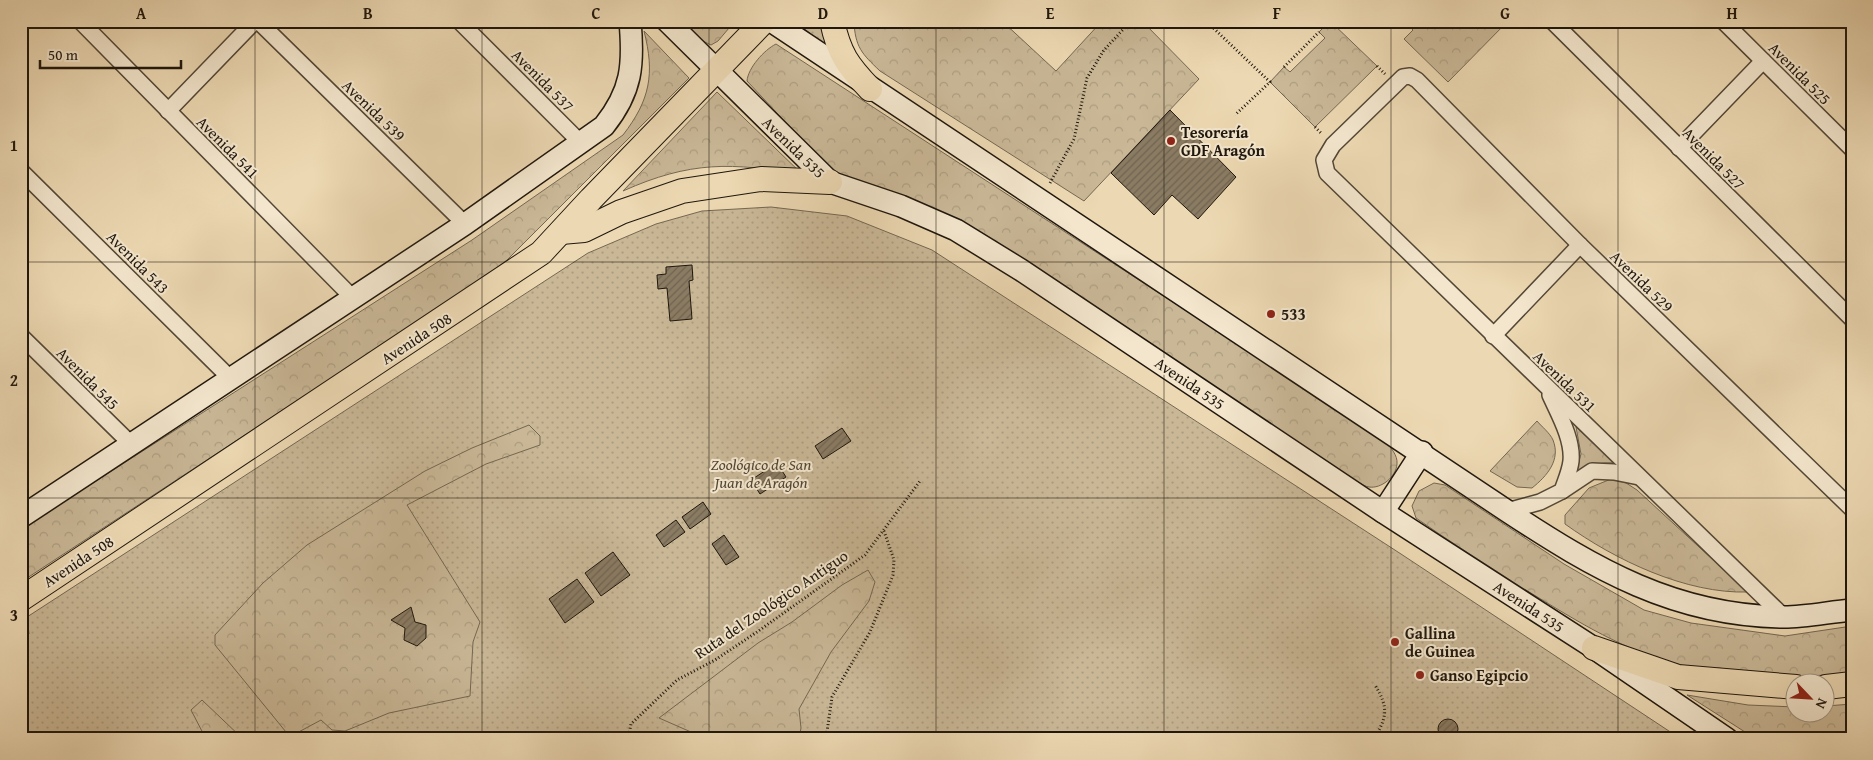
<svg xmlns="http://www.w3.org/2000/svg" width="1873" height="760" viewBox="0 0 1873 760" font-family="'Gentium Book Plus',serif">
<defs>
<pattern id="grass-dots" width="8" height="8" patternUnits="userSpaceOnUse" patternTransform="scale(1.25)"><rect width="8" height="8" fill="#c9b796"/><path d="M2 2h.1M6 6h.1" fill="none" stroke="#ac9d80" stroke-width="1.8" stroke-linecap="round"/></pattern>
<pattern id="forest-crowns" width="20" height="18" patternUnits="userSpaceOnUse" patternTransform="scale(1.25)"><rect width="20" height="18" fill="#c9b796"/><path d="M2 6a3 3 0 1 1 6 0M12 15a3 3 0 1 1 6 0" fill="none" stroke="#ac9d80"/></pattern>
<pattern id="building-hatch" width="6" height="6" patternUnits="userSpaceOnUse" patternTransform="scale(1.25)"><rect width="6" height="6" fill="#8a7b63"/><path d="M-1 1l2-2M0 6l6-6M5 7l2-2" fill="none" stroke="#706450"/></pattern>
</defs>
<rect width="100%" height="100%" fill="#ecd8b2"/>
<filter id="stains"><feTurbulence type="fractalNoise" baseFrequency=".004" numOctaves="4"/><feColorMatrix values="0 0 0 0 .2 0 0 0 0 .09 0 0 0 0 .02 0 0 0 .5 -.17"/></filter>
<radialGradient id="worn" r=".72"><stop offset=".6" stop-color="#630" stop-opacity="0"/><stop offset="1" stop-color="#630" stop-opacity=".3"/></radialGradient>
<g fill="url(#grass-dots)" stroke="#746752">
<polygon points="797,21 820,21 827,47 796,22"/>
<polygon points="771,207 847,216 932,250 1401,554 1681,739 21,739 21,635 29,634 27,617 588,253 656,224 702,211"/>
</g>
<g fill="url(#forest-crowns)" stroke="#746752">
<polygon points="683,21 735,21 718,41 711,45 703,41"/>
<path d="M854 21H1002L1056 71 1102 21H1142L1199 79 1084 201 880 71C862 54 855 47 854 21Z"/>
<polygon points="1330,21 1377,66 1315,127 1270,82 1284,67 1290,72 1325,38 1319,32"/>
<polygon points="1404,21 1508,21 1448,82 1404,39 1413,30"/>
<path d="M644 31 689 78 507 260 478 282 21 582V529L472 240 623 135C650 100 655 74 644 31Z"/>
<path d="M776 44 1385 440C1390 447 1398 455 1397 464 1396 477 1381 489 1369 487 1362 486 1354 479 1348 476L987 239 836 176 747 81C748 68 764 50 776 44Z"/>
<path d="M717 92 803 175C732 162 690 161 623 191Z"/>
<path d="M1537 421C1541 426 1550 433 1553 440 1561 460 1547 476 1532 488L1517 487 1490 471Z"/>
<polygon points="529,425 540,436 540,445 486,464 407,505 480,622 473,642 470,696 389,713 345,731 332,730 321,720 293,735 286,732 215,645 215,635 263,583 307,545 425,471 472,448"/>
<path d="M1576 427 1616 463C1600 462 1590 465 1576 472L1581 454Z"/>
<path d="M1611 479 1623 481 1637 490 1748 592C1686 594 1615 560 1565 524V515L1589 488Z"/>
<path d="M1434 483 1445 485 1564 564 1644 610 1691 623 1785 636 1852 626V674C1792 677 1728 679 1670 662 1616 647 1569 616 1521 587 1486 564 1450 542 1416 518L1412 506 1419 491Z"/>
<polygon points="868,570 875,582 869,601 831,652 799,709 801,728 799,739 707,739 659,718 758,643 792,622 842,585"/>
<polygon points="1687,695 1748,705 1795,707 1796,712 1826,712 1826,706 1852,704 1852,739 1756,739"/>
<polygon points="202,700 243,739 206,739 191,710"/>
</g>
<g fill="url(#building-hatch)" stroke="#1f170d">
<polygon points="1170,110 1236,177 1198,219 1172,195 1154,215 1111,173"/>
<polygon points="692,265 693,280 689,281 692,319 670,321 667,288 658,289 657,275 666,274 666,267"/>
<polygon points="842,428 851,441 823,459 815,446"/>
<polygon points="777,463 786,477 760,494 751,480"/>
<polygon points="703,502 711,514 690,529 682,517"/>
<polygon points="676,520 685,532 664,547 656,535"/>
<polygon points="724,535 739,557 726,565 712,544"/>
<polygon points="613,552 630,575 601,596 585,573"/>
<polygon points="577,579 594,602 565,623 549,599"/>
<polygon points="411,607 415,622 426,625 426,638 417,646 404,640 405,628 391,620"/>
<circle cx="1448" cy="729" r="10"/>
</g>
<g fill="none" stroke-linecap="round" stroke-linejoin="round">
<defs>
<g id="street">
<polyline points="80,21 352,297"/>
<polyline points="258,21 465,224"/>
<polyline points="459,21 581,143"/>
<polyline points="1552,21 1852,319"/>
<polyline points="1723,21 1852,149"/>
<polyline points="168,111 255,21"/>
<polyline points="1679,148 1763,61"/>
<polyline points="21,171 230,378"/>
<polyline points="21,336 131,444"/>
<polyline points="1493,336 1580,245"/>
<polyline points="1562,491 1592,471 1614,472 1639,477"/>
<path d="M1507 511 1540 502 1562 491C1565 482 1570 471 1571 461 1573 439 1559 415 1550 395"/>
<polyline points="1784,617 1327,173 1324,160 1333,145 1403,77 1410,76 1417,80 1580,245 1852,509"/>
</g>
<g id="secondary">
<polyline points="667,21 830,182 901,206 956,230 1021,270 1383,512 1594,648 1727,739"/>
<path d="M771 21 1507 511C1595 569 1675 616 1784 617 1806 617 1829 612 1852 610"/>
<polyline points="1383,512 1422,452"/>
<path d="M21 517 465 224 604 126C632 91 634 65 630 21"/>
</g>
<g id="primary">
<path d="M832 21C839 54 848 66 870 89"/>
<polyline points="561,232 584,230 621,212 682,191 761,179 830,182"/>
<polyline points="21,599 541,253 591,199 764,21"/>
<polyline points="1594,648 1678,677 1796,687"/>
<polyline points="1826,687 1852,684"/>
</g>
</defs>
<use href="#street" stroke="#524736" stroke-width="18"/>
<use href="#secondary" stroke="#1f170d" stroke-width="24"/>
<use href="#primary" stroke="#1f170d" stroke-width="26"/>
<g stroke="#1f170d" stroke-width="3" stroke-dasharray="1 2.5" stroke-linecap="butt">
<polyline points="1206,21 1270,82 1235,115"/>
<polyline points="1377,66 1385,74"/>
<polyline points="1284,67 1319,32"/>
<polyline points="1315,127 1322,134"/>
<polyline points="1050,183 1074,139 1087,78 1104,50 1131,21"/>
<polyline points="628,739 631,724 677,680 715,660 757,632 865,555 920,481"/>
<polyline points="826,739 832,697 870,632 893,575 894,560 884,531"/>
<path d="M1374 739C1387 717 1389 708 1375 685"/>
</g>
<use href="#street" stroke="#f3e6cd" stroke-width="15"/>
<use href="#secondary" stroke="#f3e6cd" stroke-width="21"/>
<use href="#primary" stroke="#ecd8b2" stroke-width="24"/>
</g>
<path fill="none" stroke="#1f170d" stroke-width="1" stroke-opacity="0.55" d="M255 21V739M482 21V739M709 21V739M936 21V739M1164 21V739M1391 21V739M1618 21V739M21 262H1852M21 498H1852"/>
<g fill="#8f2418" stroke="#f3e6cd" stroke-width="2">
<circle cx="1171" cy="141" r="5"/>
<circle cx="1271" cy="314" r="5"/>
<circle cx="1395" cy="642" r="5"/>
<circle cx="1420" cy="675" r="5"/>
</g>
<g text-anchor="middle" dominant-baseline="central" stroke-width="4" stroke-linejoin="round" paint-order="stroke">
<g font-size="16" fill="#1f170d" stroke="#f3e6cd">
<text transform="translate(1800 73) rotate(45)">Avenida 525</text>
<text transform="translate(543 80) rotate(45)">Avenida 537</text>
<text transform="translate(374 110) rotate(44)">Avenida 539</text>
<text transform="translate(228 147) rotate(45)">Avenida 541</text>
<text transform="translate(794 147) rotate(44)">Avenida 535</text>
<text transform="translate(1714 158) rotate(45)">Avenida 527</text>
<text transform="translate(138 262) rotate(45)">Avenida 543</text>
<text transform="translate(1642 281) rotate(44)">Avenida 529</text>
<text transform="translate(416 338) rotate(-33)">Avenida 508</text>
<text transform="translate(88 378) rotate(45)">Avenida 545</text>
<text transform="translate(1565 381) rotate(44)">Avenida 531</text>
<text transform="translate(1190 383) rotate(34)">Avenida 535</text>
<text transform="translate(78 561) rotate(-33)">Avenida 508</text>
<text transform="translate(771 604) rotate(-34)">Ruta del Zoológico Antiguo</text>
<text transform="translate(1529 606) rotate(33)">Avenida 535</text>
</g>
<g font-size="16" font-weight="bold" fill="#1f170d" stroke="#f3e6cd" text-anchor="start">
<text x="1181" y="132">Tesorería<tspan x="1181" dy="18">GDF Aragón</tspan></text>
<text x="1281" y="314">533</text>
<text x="1405" y="633">Gallina<tspan x="1405" dy="18">de Guinea</tspan></text>
<text x="1430" y="675">Ganso Egipcio</text>
</g>
<g font-size="16" font-style="italic" fill="#524736" stroke="#f3e6cd">
<text x="761" y="464">Zoológico de San<tspan x="761" dy="18">Juan de Aragón</tspan></text>
</g>
</g>
<rect width="1873" height="760" fill="none" stroke="#ecd8b2" stroke-width="55"/>
<g transform="translate(1810 698) rotate(115)"><circle r="24" fill="#f3e6cd" stroke="#9e9380"/>
<path d="M0-4L9 19L0 12L-9 19Z" fill="#8f2418"/>
<text y="-8" font-size="14" font-weight="bold" text-anchor="middle" fill="#1f170d">N</text>
</g>
<path d="M40 60v8h141v-8" fill="none" stroke="#1f170d" stroke-width="2.5"/>
<text x="48" y="60" font-size="15" fill="#1f170d" stroke="#f3e6cd" stroke-width="4" paint-order="stroke">50 m</text>
<rect x="28" y="28" width="1818" height="704" fill="none" stroke="#1f170d" stroke-width="2"/>
<g font-size="16" text-anchor="middle" font-weight="bold" fill="#1f170d">
<text x="141" y="19">A</text>
<text x="368" y="19">B</text>
<text x="596" y="19">C</text>
<text x="823" y="19">D</text>
<text x="1050" y="19">E</text>
<text x="1277" y="19">F</text>
<text x="1505" y="19">G</text>
<text x="1732" y="19">H</text>
<text x="14" y="151">1</text>
<text x="14" y="386">2</text>
<text x="14" y="621">3</text>
</g>
<rect width="100%" height="100%" filter="url(#stains)"/>
<rect width="100%" height="100%" fill="url(#worn)"/>
</svg>
